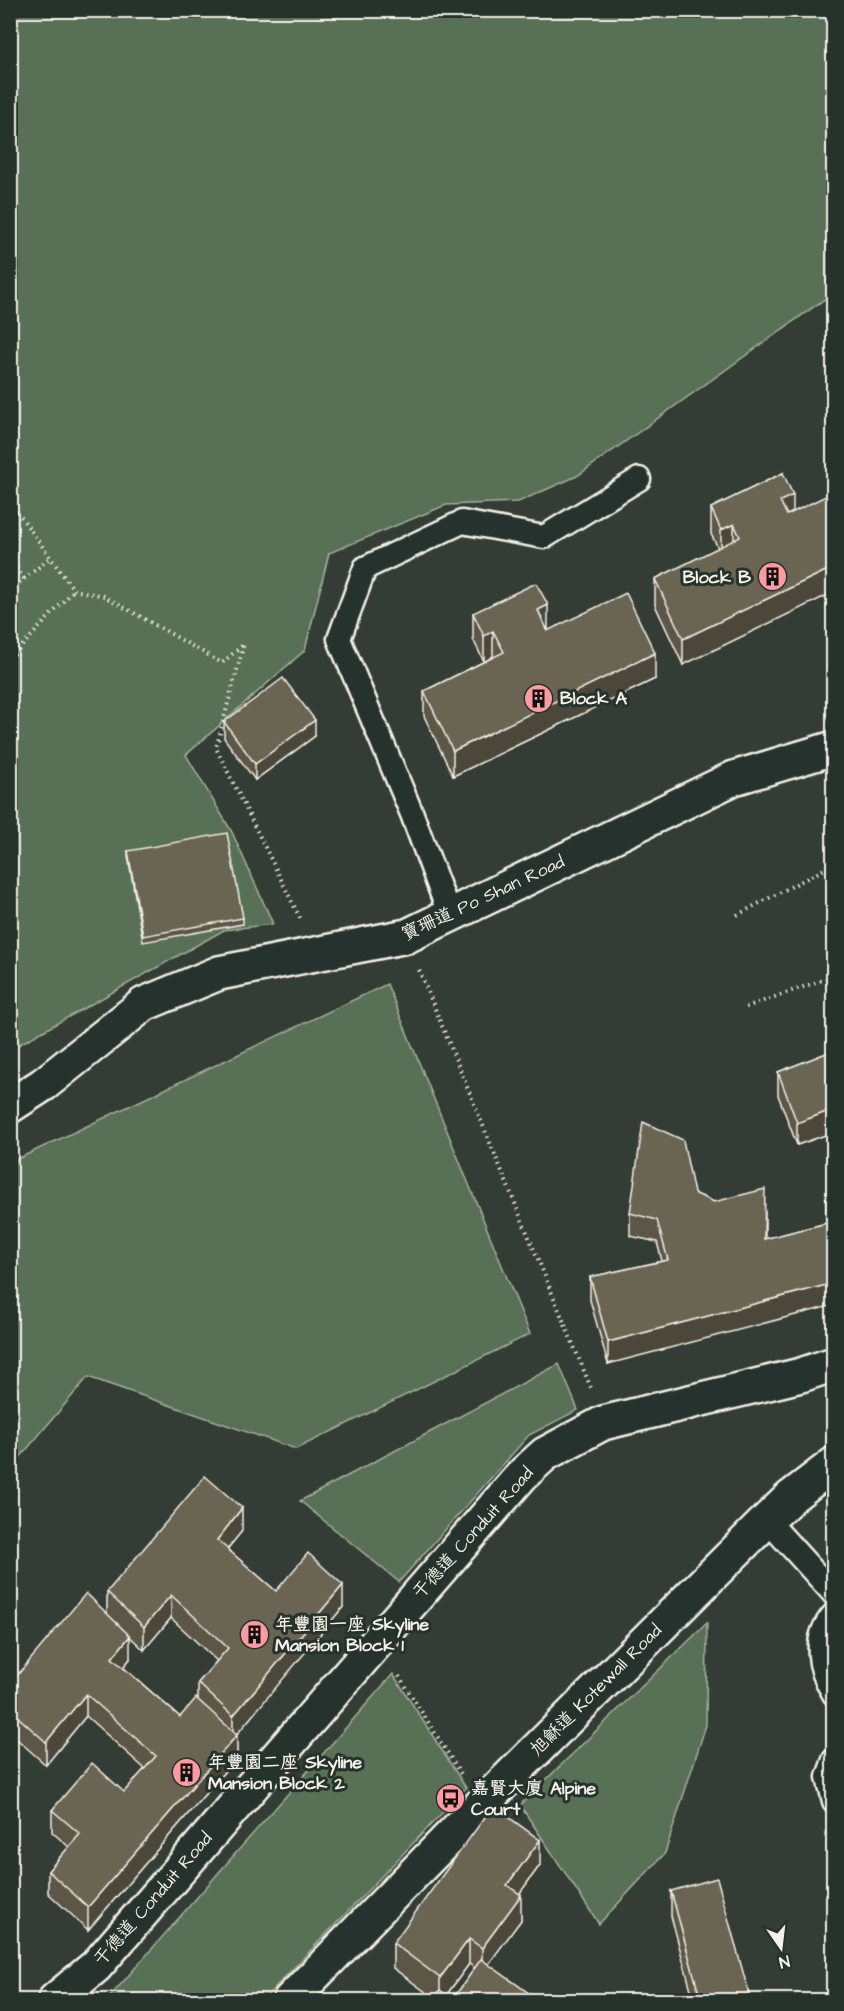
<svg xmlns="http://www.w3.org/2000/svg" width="844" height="2011" viewBox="0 0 844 2011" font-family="'Architects Daughter','LXGW WenKai TC',sans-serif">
<rect width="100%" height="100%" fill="#343d35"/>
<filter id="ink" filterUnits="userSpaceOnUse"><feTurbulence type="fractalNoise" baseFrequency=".0167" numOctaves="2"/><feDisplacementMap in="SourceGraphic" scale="12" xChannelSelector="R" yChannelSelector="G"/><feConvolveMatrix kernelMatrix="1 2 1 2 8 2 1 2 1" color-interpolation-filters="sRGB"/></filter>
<g filter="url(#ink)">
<g fill="#587055" stroke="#a6b09e" stroke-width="1.5">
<polygon points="10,11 834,11 833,293 577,476 518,502 446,505 329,553 305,650 186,755 232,832 273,924 224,930 11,1049"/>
<polygon points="387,984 530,1334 296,1449 88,1377 11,1468 11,1162"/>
<polygon points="559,1364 578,1410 529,1435 399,1582 300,1501"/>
<polygon points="707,1623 706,1725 665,1853 599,1924 520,1805"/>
<polygon points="393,1674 466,1788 263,2000 107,2000"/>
</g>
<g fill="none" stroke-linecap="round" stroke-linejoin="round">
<defs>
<g id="lane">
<polyline points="450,916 412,814 339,639 365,568 462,522 544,537 639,479"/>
<polyline points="767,1520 834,1594"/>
<path d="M834 1614C812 1638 818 1669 834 1694"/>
<polyline points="834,1760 828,1777 834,1801"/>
</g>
<polyline id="street" points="10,1106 44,1084 144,1004 219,973 407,936 734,778 834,748"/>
<g id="secondary">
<polyline points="55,2000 96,1966 522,1475 545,1454 603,1423 801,1375 834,1364"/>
<polyline points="290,2000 470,1816 767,1520 791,1497 834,1464"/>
</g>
</defs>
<use href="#lane" stroke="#f4f1e8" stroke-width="27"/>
<use href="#street" stroke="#f4f1e8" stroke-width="38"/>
<use href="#secondary" stroke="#f4f1e8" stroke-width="38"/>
<g stroke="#f4f1e8" stroke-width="4" stroke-dasharray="1.5 4.5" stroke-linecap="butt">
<polyline points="10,502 74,590 104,596 222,663 244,644 216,748 301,920"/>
<polyline points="10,540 11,560"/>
<polyline points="24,579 50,558"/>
<polyline points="10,590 24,579 12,560"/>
<polyline points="10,659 74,590"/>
<polyline points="737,915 834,864"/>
<polyline points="419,970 591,1388"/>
<polyline points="746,1007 834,976"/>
<polyline points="399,1676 461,1774"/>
</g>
<use href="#lane" stroke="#26332d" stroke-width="22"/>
<use href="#street" stroke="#26332d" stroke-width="33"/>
<use href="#secondary" stroke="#26332d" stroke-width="33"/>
</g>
<g fill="#5c5747" stroke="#f4f1e8" stroke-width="1.5" fill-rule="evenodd">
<polygon points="783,473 683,665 655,605 655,579 718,548 711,534 711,508"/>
<polygon points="473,613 547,631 655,679 453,776 424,716 424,691 493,657 484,662 473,639"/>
<polygon points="224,722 315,736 255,780 224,738"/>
<polygon points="128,851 243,918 243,924 143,942 128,856"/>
<polygon points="834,1050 834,1132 797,1145 778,1095 778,1072"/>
<polygon points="834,1190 834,1240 827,1223 608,1364 590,1300 590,1277 662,1261 657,1242 630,1236 630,1213 694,1193 714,1202 765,1212 765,1239 827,1223 826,1221 826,1198"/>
<path d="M242 1531 227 1549 276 1591 343 1607 236 1734 237 1757 88 1930 48 1893V1871L69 1847 52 1832V1810L124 1792 145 1769 86 1716 46 1765 10 1733V1684L107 1614V1592ZM171 1618 217 1661 198 1683V1700L180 1717 123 1667 130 1659 121 1628 144 1650Z"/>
<path d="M540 1865 519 1894 521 1920 488 1964 530 2001 434 1998 393 1968V1943ZM469 1964 475 1968 453 1999 447 1994Z"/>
<polygon points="671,1891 751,2001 694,2001 671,1916"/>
</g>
<g fill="#4b473a" stroke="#f4f1e8" stroke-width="1.5">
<polygon points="793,495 793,520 780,526 780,501"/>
<polygon points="734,524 734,549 721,555 721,530"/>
<polygon points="834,567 834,592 683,665 683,639"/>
<polygon points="548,605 548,631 538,610"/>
<polygon points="493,631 493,656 484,662 484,636"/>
<polygon points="655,653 655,679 453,776 453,751"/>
<polygon points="315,720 315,736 255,780 255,764"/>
<polygon points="834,1109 834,1132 797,1145 797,1123"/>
<polygon points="834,1283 834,1305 608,1364 608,1342"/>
<polygon points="242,1508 242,1531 217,1562 217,1540"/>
<polygon points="343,1585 343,1607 233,1739 233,1716"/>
<polygon points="171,1595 171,1618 144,1650 144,1627"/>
<polygon points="130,1636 130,1659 112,1680 112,1658"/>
<polygon points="86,1694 86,1716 46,1765 46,1742"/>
<polygon points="237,1735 237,1757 88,1930 88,1907"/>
<polygon points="540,1840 540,1865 507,1911 507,1885"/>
<polygon points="521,1895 521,1920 482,1973 482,1948"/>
<polygon points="469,1939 469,1964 442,2001 440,2001 440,1978"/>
<polygon points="530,1994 530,2001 525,2001"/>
</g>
<g fill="#6b6553" stroke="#f4f1e8" stroke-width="1.5">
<polygon points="783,473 793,495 780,501 787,515 834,492 834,567 683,639 655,579 740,537 734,524 721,530 711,508"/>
<polygon points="536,583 548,605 538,610 547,631 626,593 655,653 453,751 424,691 504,652 493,631 484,636 473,613"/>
<polygon points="283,678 315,720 255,764 224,722"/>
<polygon points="227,833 243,918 143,936 128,851"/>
<polygon points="834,1050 834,1109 797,1123 778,1072"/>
<polygon points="643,1122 683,1140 694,1193 714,1202 765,1189 764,1239 827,1223 834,1252 834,1283 608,1342 590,1277 668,1260 657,1220 630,1213"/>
<polygon points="834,1190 834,1217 826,1198"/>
<polygon points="205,1476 242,1508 217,1540 276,1591 308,1553 343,1585 233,1716 198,1683 228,1648 171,1595 144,1627 107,1592"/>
<polygon points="86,1593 130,1636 112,1658 180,1717 196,1698 237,1735 88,1907 48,1871 80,1834 52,1810 92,1763 124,1792 156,1756 86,1694 46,1742 10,1710 10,1684"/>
<polygon points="493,1806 540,1840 507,1885 521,1895 482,1948 469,1939 440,1978 393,1943"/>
<polygon points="717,1878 751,2001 701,2001 671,1891"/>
<polygon points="481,1959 530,1994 525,2001 432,2001 440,1990 453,1999"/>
</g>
</g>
<defs>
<symbol id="building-disc" viewBox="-11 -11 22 22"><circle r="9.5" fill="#ff9aa2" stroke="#26332d"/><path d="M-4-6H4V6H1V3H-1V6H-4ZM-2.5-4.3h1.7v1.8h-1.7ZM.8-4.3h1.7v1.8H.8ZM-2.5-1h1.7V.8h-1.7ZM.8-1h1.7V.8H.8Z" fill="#111"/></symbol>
<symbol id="bus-disc" viewBox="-11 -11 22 22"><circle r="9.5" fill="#ff9aa2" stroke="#26332d"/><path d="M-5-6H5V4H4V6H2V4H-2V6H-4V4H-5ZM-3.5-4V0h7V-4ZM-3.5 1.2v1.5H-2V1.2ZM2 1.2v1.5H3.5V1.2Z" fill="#111"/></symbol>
</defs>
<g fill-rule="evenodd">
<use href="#building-disc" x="756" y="560" width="33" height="33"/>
<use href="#building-disc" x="522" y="682" width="33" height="33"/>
<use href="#building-disc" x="238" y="1618" width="33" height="33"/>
<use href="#building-disc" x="170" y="1756" width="33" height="33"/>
<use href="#bus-disc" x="434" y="1782" width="33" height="33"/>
</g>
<g text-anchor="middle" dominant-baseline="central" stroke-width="6" stroke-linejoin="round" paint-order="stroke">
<g font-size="18" font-weight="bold" fill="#f4f1e8" stroke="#26332d" text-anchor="start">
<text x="751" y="577" text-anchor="end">Block B</text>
<text x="560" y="698">Block A</text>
<text x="275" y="1624">年豐園一座 Skyline<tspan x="275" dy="21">Mansion Block 1</tspan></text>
<text x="208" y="1762">年豐園二座 Skyline<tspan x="208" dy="21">Mansion Block 2</tspan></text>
<text x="471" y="1788">嘉賢大廈 Alpine<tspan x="471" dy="21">Court</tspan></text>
</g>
<g font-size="18" fill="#f4f1e8" stroke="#26332d">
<text transform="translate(483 898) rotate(-25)">寶珊道 Po Shan Road</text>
<text transform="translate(473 1533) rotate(-48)">干德道 Conduit Road</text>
<text transform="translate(596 1690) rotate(-45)">旭龢道 Kotewall Road</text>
<text transform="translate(153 1899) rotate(-49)">干德道 Conduit Road</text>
</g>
</g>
<rect width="844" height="2011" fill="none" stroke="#26332d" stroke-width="36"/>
<rect x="18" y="18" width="808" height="1975" fill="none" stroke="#f4f1e8" stroke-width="2" filter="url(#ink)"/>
<g transform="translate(781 1948) rotate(166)" stroke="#26332d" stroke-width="4.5" paint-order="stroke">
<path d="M0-4.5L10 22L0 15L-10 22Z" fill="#f4f1e8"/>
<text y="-9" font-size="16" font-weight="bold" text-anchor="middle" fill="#f4f1e8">N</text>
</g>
</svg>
